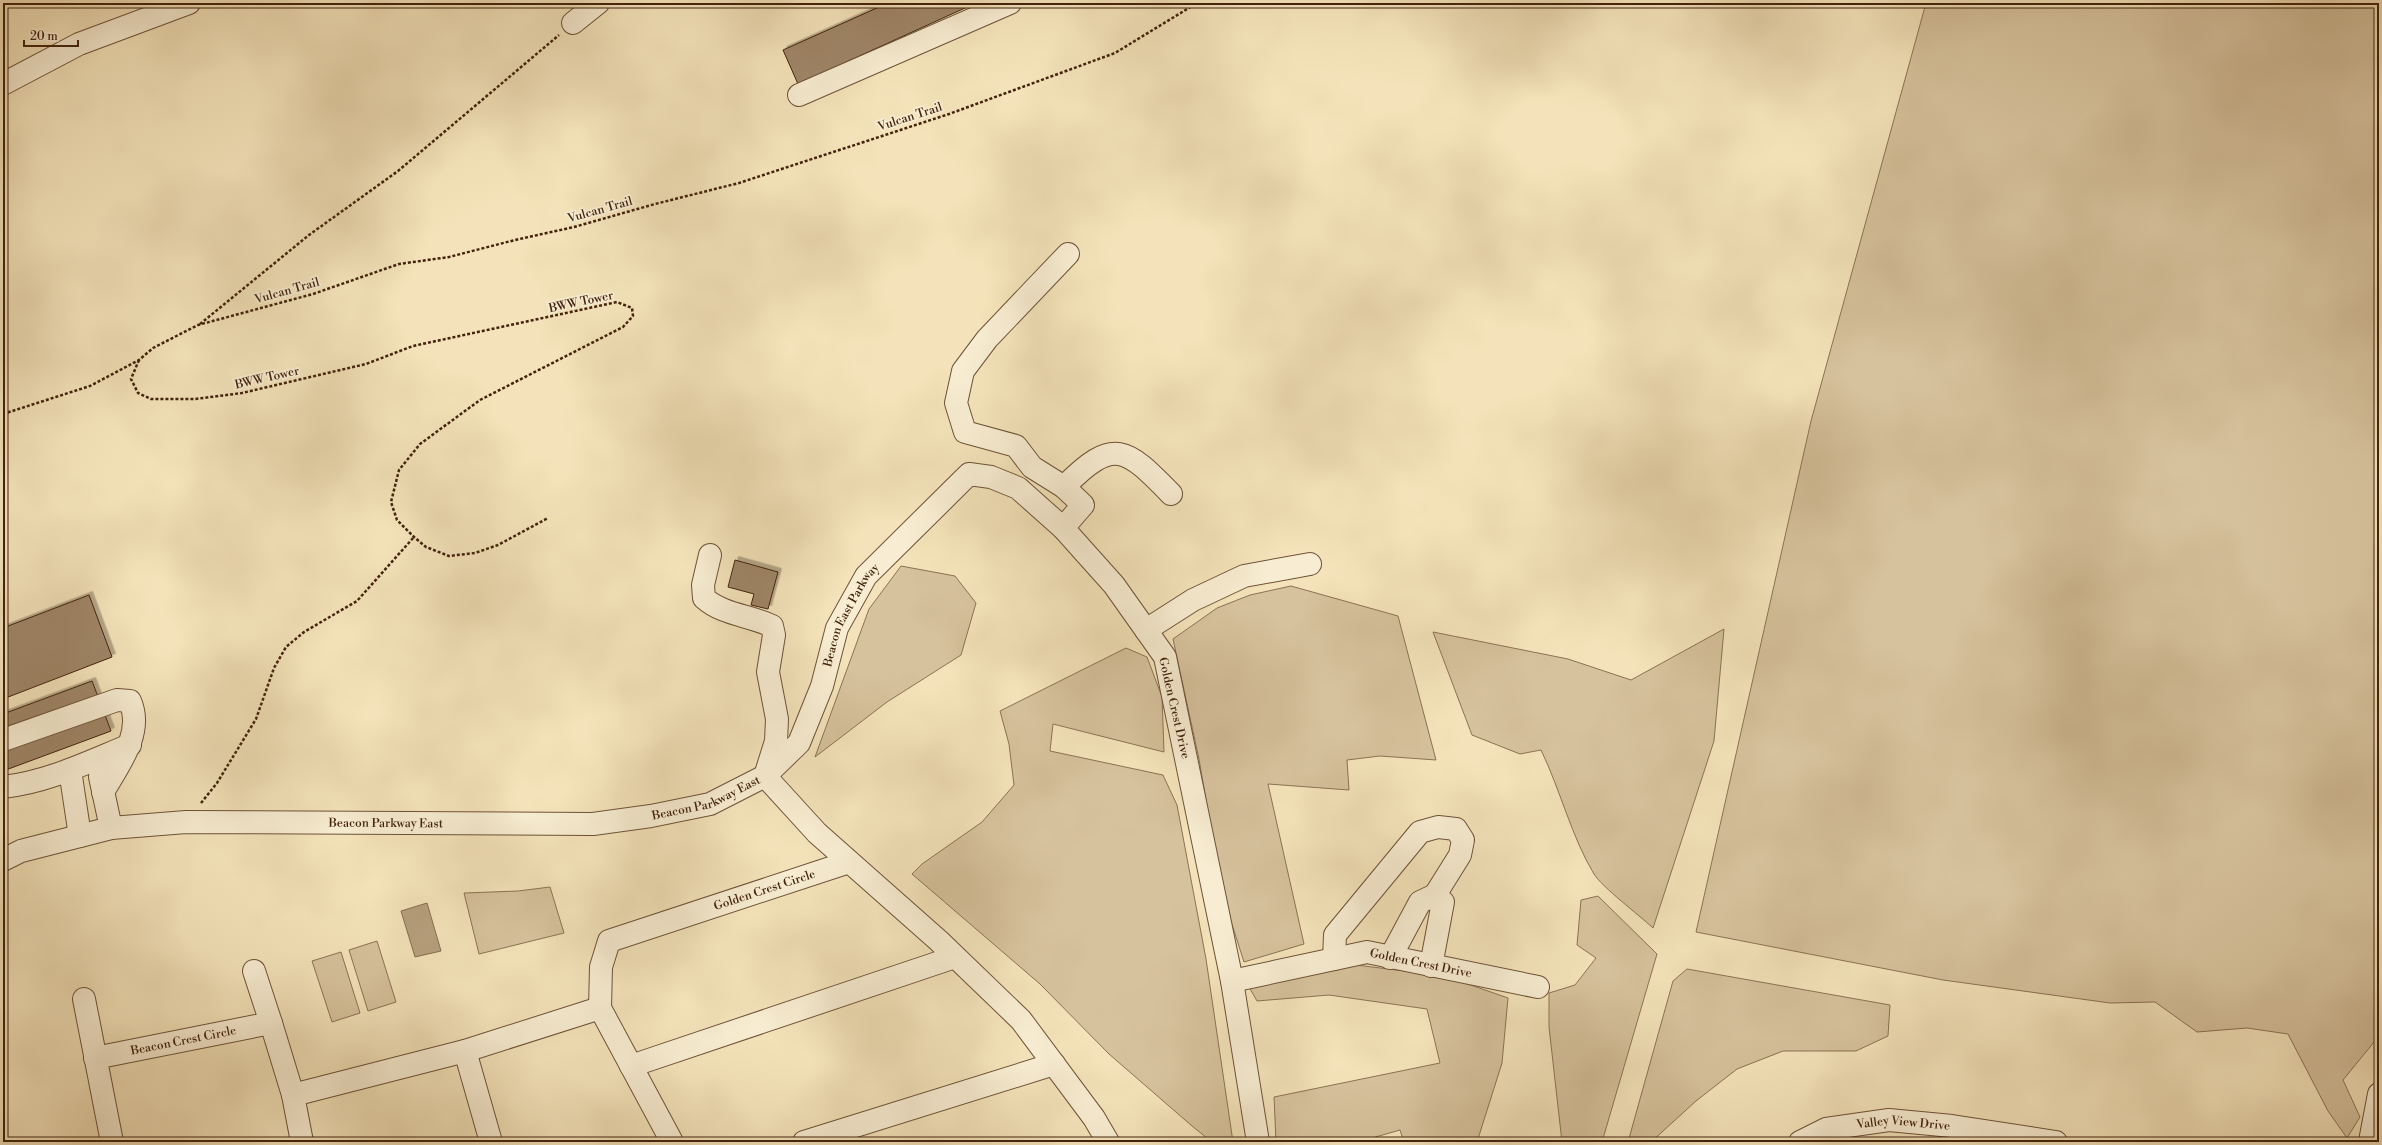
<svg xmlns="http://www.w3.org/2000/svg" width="2382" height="1145" viewBox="0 0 2382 1145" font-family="'Libre Bodoni',serif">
<defs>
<filter id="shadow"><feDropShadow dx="3.5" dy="-3.5" stdDeviation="0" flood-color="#0004"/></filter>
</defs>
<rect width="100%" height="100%" fill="#f4e3ba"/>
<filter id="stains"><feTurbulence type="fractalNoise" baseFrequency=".005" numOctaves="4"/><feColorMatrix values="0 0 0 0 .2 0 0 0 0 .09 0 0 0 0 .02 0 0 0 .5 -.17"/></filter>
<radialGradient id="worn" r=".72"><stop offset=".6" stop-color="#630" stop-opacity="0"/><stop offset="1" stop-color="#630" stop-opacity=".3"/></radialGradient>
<g fill="#d6c29d" stroke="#8c7255">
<polygon points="1926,3 2379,3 2379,1036 2343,1080 2360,1117 2347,1138 2328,1111 2288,1034 2247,1028 2197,1032 2155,1002 2110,1003 1943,980 1696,932 1811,421"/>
<polygon points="901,566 955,576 976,603 961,655 887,702 815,757 869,609"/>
<polygon points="1291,586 1398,616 1436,760 1380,756 1347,760 1349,790 1268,784 1304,944 1244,962 1222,893 1199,759 1173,639 1217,608 1250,595"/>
<path d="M1724 629 1714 741 1653 928C1639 915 1602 887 1594 874 1572 838 1560 789 1541 750L1520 754 1472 735 1433 632 1568 659 1631 680Z"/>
<polygon points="1126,648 1147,657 1162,697 1164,752 1053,724 1050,751 1163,775 1177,805 1206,959 1233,1142 1212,1142 1192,1126 1109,1054 1040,984 912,874 922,864 982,822 1014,785 1009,744 1000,711"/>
<polygon points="550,887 564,933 479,954 464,893 518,891"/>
<polygon points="1598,896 1657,954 1602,1142 1562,1142 1549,1027 1549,993 1575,985 1596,958 1577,945 1581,900"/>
<polygon points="377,941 396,1002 368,1011 349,950"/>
<polygon points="341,952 360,1013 332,1022 312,961"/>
<polygon points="1356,965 1445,976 1508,998 1502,1063 1477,1142 1404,1142 1400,1130 1358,1142 1276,1142 1274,1097 1440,1063 1427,1009 1329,995 1257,1001 1249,987"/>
<polygon points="1687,969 1890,1005 1888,1036 1856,1051 1783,1051 1737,1069 1696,1101 1651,1142 1628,1142 1673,981"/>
</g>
<polygon fill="#b7a17f" stroke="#886e51" points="427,903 441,951 415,957 401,911"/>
<g fill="#9f8667" stroke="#42220d" filter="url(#shadow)">
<polygon points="888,3 976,3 798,84 783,50"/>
<polygon points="735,560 778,572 768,609 751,605 754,594 728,587"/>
<polygon points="89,595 112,657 3,699 3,628"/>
<polygon points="92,681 111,731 3,771 3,714"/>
</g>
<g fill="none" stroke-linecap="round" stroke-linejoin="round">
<defs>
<g id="minor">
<polyline points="573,23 598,3"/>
<polyline points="3,84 79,44 189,3"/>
<polyline points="799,95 1010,3"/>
<path d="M1064 487C1114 436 1126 448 1171 494"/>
<polyline points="1063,528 1083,505 1064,487 1032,467 1016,446 965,432 956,403 963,371 987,339 1068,254"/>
<path d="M710 555 703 585 704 598C723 615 749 615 772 626L774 635 768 672 777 719 776 741 766 773"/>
<polyline points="1146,630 1193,600 1244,576 1310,564"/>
<path d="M3 740 117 700 130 701C144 733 119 764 103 792"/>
<polyline points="70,770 80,836"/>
<polyline points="765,776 817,833 939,941 1021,1020 1094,1118 1108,1142"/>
<polyline points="100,777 111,828"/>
<path d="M3 787C48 782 88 762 130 745"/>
<path id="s1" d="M3 860 21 851 111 828 186 822 593 824 651 816 710 804 765 776 799 743 822 686 837 628 866 576 969 474 991 477 1018 488 1063 528 1114 585 1165 657 1232 981 1258 1142"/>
<polyline points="1390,958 1420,902 1435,895 1443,902 1431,966"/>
<polyline points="1334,959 1335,935 1420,832 1438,827 1456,829 1463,840 1460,855 1435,895"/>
<polyline points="254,971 271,1023"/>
<path id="s2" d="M1232 981 1367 952 1538 987"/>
<polyline points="84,999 112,1142"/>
<polyline points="465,1051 491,1142"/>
<path id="s3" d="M95 1058 271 1023 293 1095 302 1142"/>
<polyline points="631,1066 955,957"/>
<polyline points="293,1095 465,1051 600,1008"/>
<path id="s4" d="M672 1142 600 1008 601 967 609 941 849 862"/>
<polyline points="804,1142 1054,1064"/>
<path id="s5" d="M1800 1142 1826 1129 1889 1120 1952 1126 2056 1142"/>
<polyline points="2372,1142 2371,1136 2379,1094"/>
</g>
</defs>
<use href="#minor" stroke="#6e5238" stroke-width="24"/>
<g stroke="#42220d" stroke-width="2.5" stroke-dasharray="3 2" stroke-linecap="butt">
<polyline points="200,324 309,235 398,171 559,35"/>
<polyline points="139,360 131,379 138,393 151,399 195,399 242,393 366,364 413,346 617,302 632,308 633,316 623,327 480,400 420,444 399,470 391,502 397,520 414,537 426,547 449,556 475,553 498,545 548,518"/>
<polyline points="3,414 90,386 139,360 153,348 198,325 313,294 399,264 449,257 515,240 574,227 655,204 739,183 949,114 1115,53 1197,3"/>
<polyline points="201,803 217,783 256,719 274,668 286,647 304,632 357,601 414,537"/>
</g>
<use href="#minor" stroke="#f8edd2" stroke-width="22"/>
</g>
<g text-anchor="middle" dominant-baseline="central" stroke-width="3.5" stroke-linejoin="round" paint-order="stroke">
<g font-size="12" fill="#42220d" stroke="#f8edd2">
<text transform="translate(910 117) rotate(-18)">Vulcan Trail</text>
<text transform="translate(600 210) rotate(-16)">Vulcan Trail</text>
<text transform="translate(287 291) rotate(-16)">Vulcan Trail</text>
<text transform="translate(581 302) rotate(-12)">BWW Tower</text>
<text transform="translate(267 378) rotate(-13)">BWW Tower</text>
<text stroke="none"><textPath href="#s1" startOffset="962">Beacon East Parkway</textPath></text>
<text transform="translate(1174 708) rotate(77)">Golden Crest Drive</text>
<text stroke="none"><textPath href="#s1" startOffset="712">Beacon Parkway East</textPath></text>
<text stroke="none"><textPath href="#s1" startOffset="388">Beacon Parkway East</textPath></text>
<text stroke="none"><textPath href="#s4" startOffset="384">Golden Crest Circle</textPath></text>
<text stroke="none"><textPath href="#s2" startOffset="193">Golden Crest Drive</textPath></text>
<text stroke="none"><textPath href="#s3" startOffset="90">Beacon Crest Circle</textPath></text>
<text stroke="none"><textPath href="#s5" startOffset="107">Valley View Drive</textPath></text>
</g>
</g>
<rect width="2382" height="1145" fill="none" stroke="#f4e3ba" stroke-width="16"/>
<rect x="4" y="4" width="2374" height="1137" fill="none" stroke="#42220d" stroke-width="2"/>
<rect x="8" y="8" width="2366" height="1129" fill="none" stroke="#42220d"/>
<path d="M24 40v6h54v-6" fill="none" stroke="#42220d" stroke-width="2"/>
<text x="30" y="40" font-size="12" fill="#42220d" stroke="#f8edd2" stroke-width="3" paint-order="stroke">20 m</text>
<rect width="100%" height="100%" filter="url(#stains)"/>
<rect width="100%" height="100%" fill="url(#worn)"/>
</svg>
